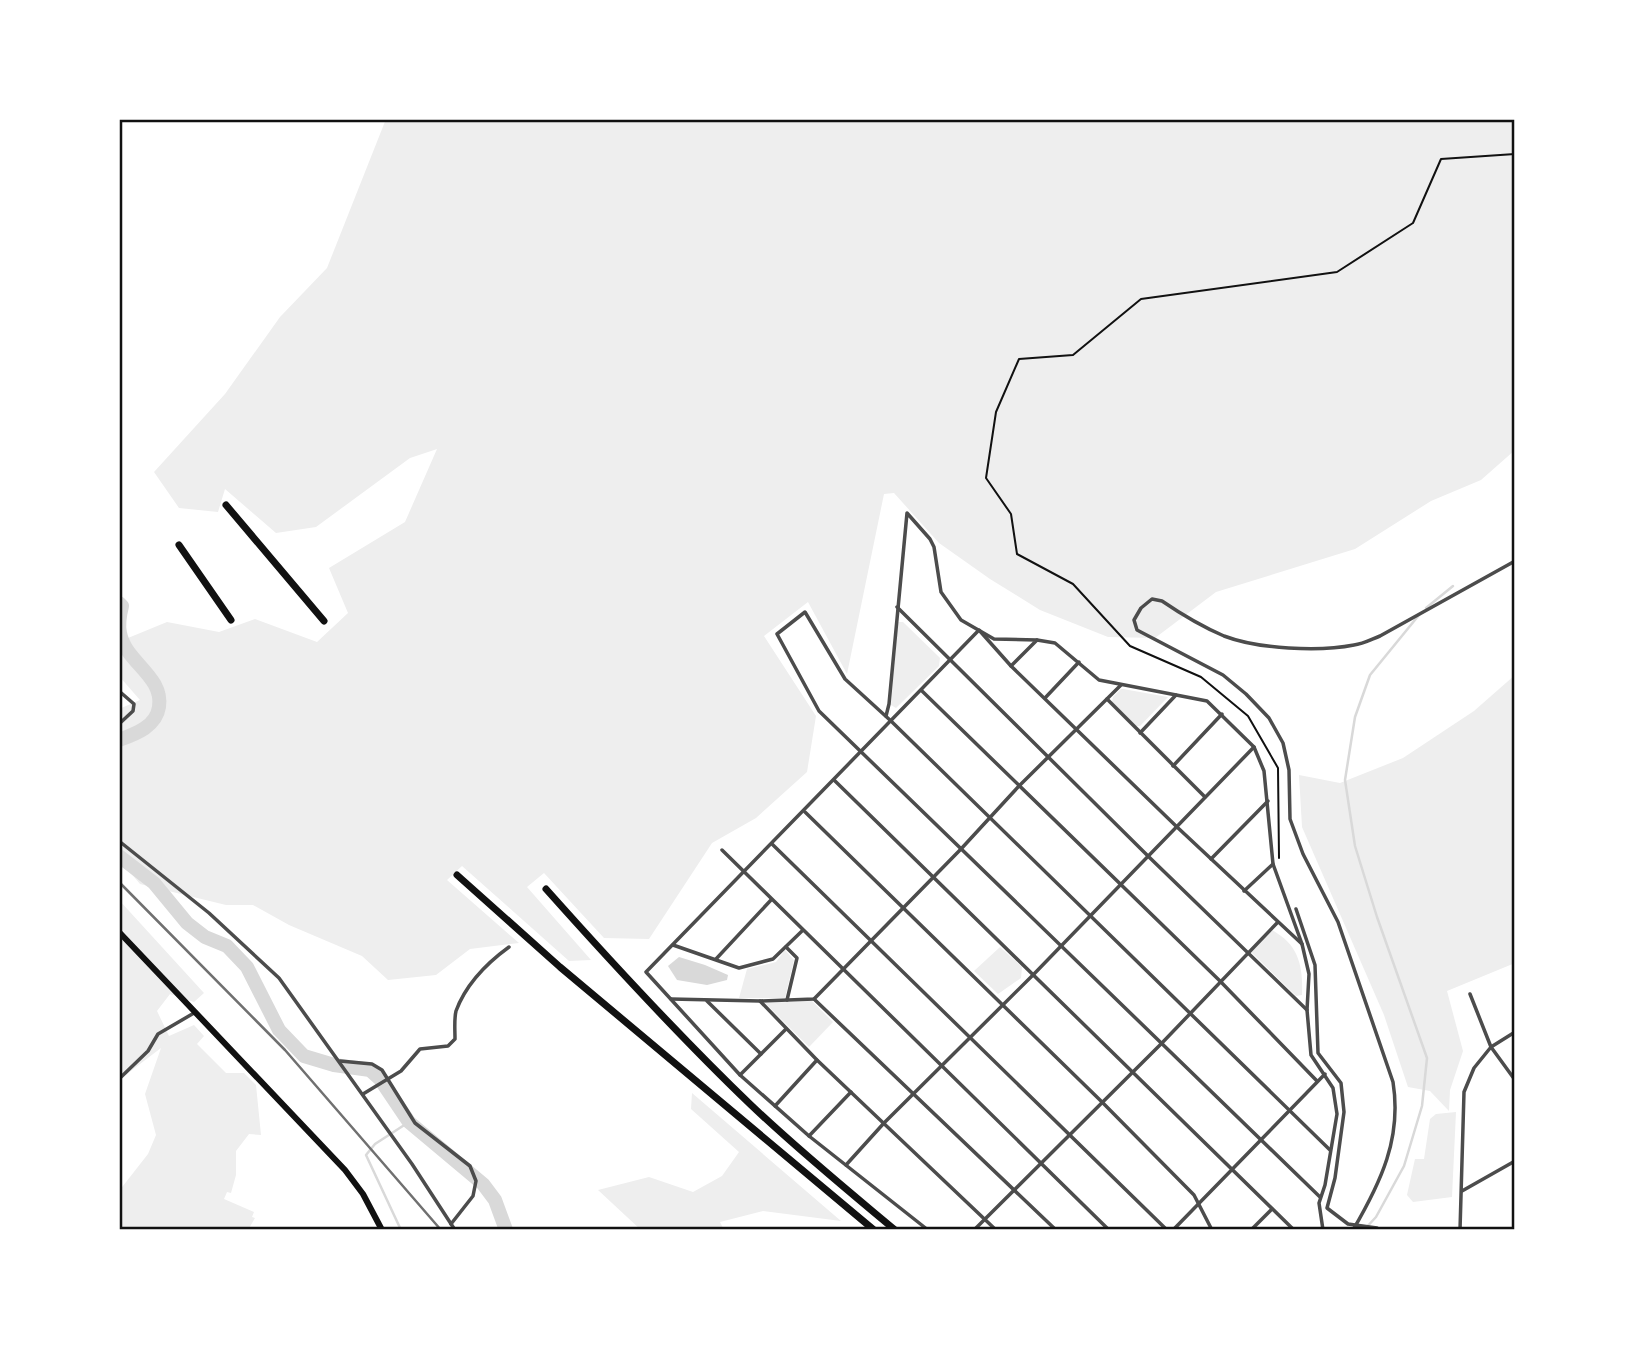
<svg xmlns="http://www.w3.org/2000/svg" width="1634" height="1349" viewBox="0 0 1634 1349" font-family="Overpass,sans-serif">
<rect width="100%" height="100%" fill="#fff"/>
<g fill="#eee">
<polygon points="386,119 1515,119 1515,450 1481,480 1431,501 1355,549 1216,592 1155,638 1108,637 1040,610 990,579 939,543 894,493 884,494 847,674 808,602 764,636 816,716 807,772 756,818 712,843 649,939 604,938 544,873 527,887 591,960 569,961 462,866 447,880 519,943 470,949 436,975 388,980 362,956 289,925 253,905 226,905 140,884 119,859 119,709 140,700 119,676 119,626 128,638 167,622 219,632 255,619 317,642 348,613 329,568 405,522 437,449 410,458 316,527 276,533 225,489 218,512 179,508 154,472 225,394 280,317 327,268"/>
<polygon points="898,622 903,622 940,658 939,666 896,708 891,705"/>
<polygon points="1515,675 1515,963 1447,991 1463,1051 1450,1090 1449,1111 1430,1091 1408,1087 1384,1015 1302,827 1299,775 1340,783 1403,758 1474,711"/>
<polygon points="1121,689 1123,689 1168,697 1140,726 1134,726 1112,702 1113,697"/>
<polygon points="119,900 204,993 194,1002 170,994 157,1011 169,1036 194,1025 204,1036 197,1044 226,1073 244,1073 256,1085 261,1135 249,1134 236,1151 236,1175 231,1193 227,1192 224,1199 254,1212 252,1217 255,1218 248,1230 119,1230 119,1191 148,1154 156,1135 145,1094 161,1048 119,1080"/>
<path d="M1272 930C1299 945 1303 966 1302 995L1296 996 1251 952Z"/>
<polygon points="1000,947 1022,967 1021,978 998,994 974,971"/>
<polygon points="785,950 794,960 785,998 739,998 747,969 776,962"/>
<polygon points="812,1001 833,1022 809,1047 765,1003"/>
<polygon points="692,1093 841,1221 763,1211 720,1222 724,1230 641,1230 598,1190 649,1177 693,1192 722,1176 739,1152 691,1109"/>
<polygon points="1456,1112 1452,1197 1413,1202 1407,1195 1415,1159 1424,1159 1430,1119 1436,1114"/>
</g>
<polygon fill="#d9d9d9" points="679,957 705,965 728,975 727,980 707,985 677,980 668,966"/>
<g fill="none" stroke-linecap="round" stroke-linejoin="round">
<g stroke="#d9d9d9" stroke-width="2.5">
<polyline points="1426,608 1453,586"/>
<polyline points="401,1230 366,1155 375,1144 409,1122"/>
<polyline points="1364,1230 1376,1217 1404,1166 1422,1106 1427,1058 1377,917 1355,846 1345,780 1355,717 1370,675 1419,615"/>
</g>
<g stroke="#d9d9d9" stroke-width="14">
<path d="M119 603 122 606C120 614 118 624 120 633 125 662 164 676 159 707 156 727 135 734 119 740"/>
<polyline points="119,856 154,883 187,923 205,937 227,946 247,967 279,1030 304,1056 334,1065 370,1070 380,1079 409,1122 483,1184 495,1200 506,1230"/>
</g>
<polyline stroke="#111" stroke-width="2" points="1279,858 1278,768 1248,716 1201,677 1130,646 1073,584 1017,554 1011,514 986,478 996,412 1019,359 1073,355 1141,299 1337,272 1413,223 1441,159 1515,154"/>
<g stroke="#4c4c4c" stroke-width="3.5">
<polyline points="897,607 1149,857 1307,1010"/>
<polyline points="1037,640 1055,643 1099,680 1207,701 1254,747 1264,771 1273,864 1302,944 1309,974 1307,1010 1311,1055 1333,1088 1337,1114 1325,1185 1319,1203 1323,1230"/>
<polyline points="119,691 134,704 133,711 119,724"/>
<polyline points="922,691 1220,981 1317,1081"/>
<polyline points="1045,698 1079,662"/>
<polyline points="1107,699 1205,797"/>
<polyline points="886,716 889,704 907,513 930,539 934,547 941,592 961,620 994,639 1037,640 1011,666"/>
<polyline points="1140,733 1176,695"/>
<polyline points="1173,766 1222,714"/>
<polyline points="834,780 1294,1230"/>
<polyline points="805,812 1101,1101 1194,1195 1212,1230"/>
<polyline points="119,841 209,913 279,978 412,1164 455,1230"/>
<polyline points="772,844 1167,1230"/>
<polyline points="722,850 1109,1230"/>
<polyline points="1211,859 1268,801"/>
<polyline points="1244,891 1273,864"/>
<polyline points="1296,909 1315,965 1318,1053 1341,1083 1344,1112 1335,1178 1327,1208 1348,1224 1377,1228 1377,1230"/>
<polyline points="673,945 739,968 773,959 802,931"/>
<polyline points="786,947 797,958 787,1000"/>
<polyline points="716,959 771,900"/>
<polyline points="1470,994 1491,1047 1515,1032"/>
<polyline points="671,999 760,1001 814,999 961,849 1019,786 1121,685"/>
<polyline points="814,999 1056,1230"/>
<polyline points="707,1001 761,1054"/>
<polyline points="760,1001 817,1060 996,1230"/>
<polyline points="340,1061 372,1064 382,1070 415,1123 470,1166 476,1181 473,1196 451,1224"/>
<polyline points="740,1075 786,1029"/>
<polyline points="119,1079 148,1051 158,1034 194,1013"/>
<path d="M363 1094 401 1071 420 1049 448 1046 455 1039C455 1030 454 1019 456 1011 466 984 487 963 509 947"/>
<polyline points="775,1106 817,1060"/>
<polyline points="809,1136 851,1092"/>
<polyline points="846,1165 884,1123 1033,975 1254,747"/>
<polyline points="1462,1191 1515,1161"/>
<polyline points="1320,1197 819,711 777,634 805,612 845,679 891,721 1330,1150"/>
<polyline points="928,1230 809,1136 740,1075 646,972 979,630 1011,666 1177,827 1302,944"/>
<polyline points="974,1230 1161,1044 1277,923"/>
<polyline points="1173,1230 1325,1074"/>
<polyline points="1251,1230 1272,1209"/>
<path d="M1353 1230C1381 1182 1402 1138 1393 1082L1338 922 1303 854 1290 819 1289 770 1283 743 1269 718 1246 694 1223 675 1137 630 1134 620 1141 608 1152 599 1162 601C1181 614 1203 627 1224 636 1258 649 1319 652 1354 645 1363 644 1372 639 1380 636L1515 561"/>
<polyline points="1460,1230 1464,1092 1474,1068 1491,1047 1515,1080"/>
</g>
<polyline stroke="#111" stroke-width="6" points="119,932 345,1170 363,1194 382,1230"/>
<g stroke="#111" stroke-width="7">
<polyline points="226,505 324,621"/>
<polyline points="179,545 231,620"/>
<polyline points="457,875 560,967 874,1230"/>
<path d="M546 889C612 963 679 1036 751 1105 797 1149 846 1189 895 1230"/>
</g>
<polyline stroke="#707070" stroke-width="2.5" points="119,882 285,1050 441,1230"/>
</g>
<rect width="1634" height="1349" fill="none" stroke="#ffffff" stroke-width="242"/>
<rect x="121" y="121" width="1392" height="1107" fill="none" stroke="#111" stroke-width="2.5"/>
</svg>
